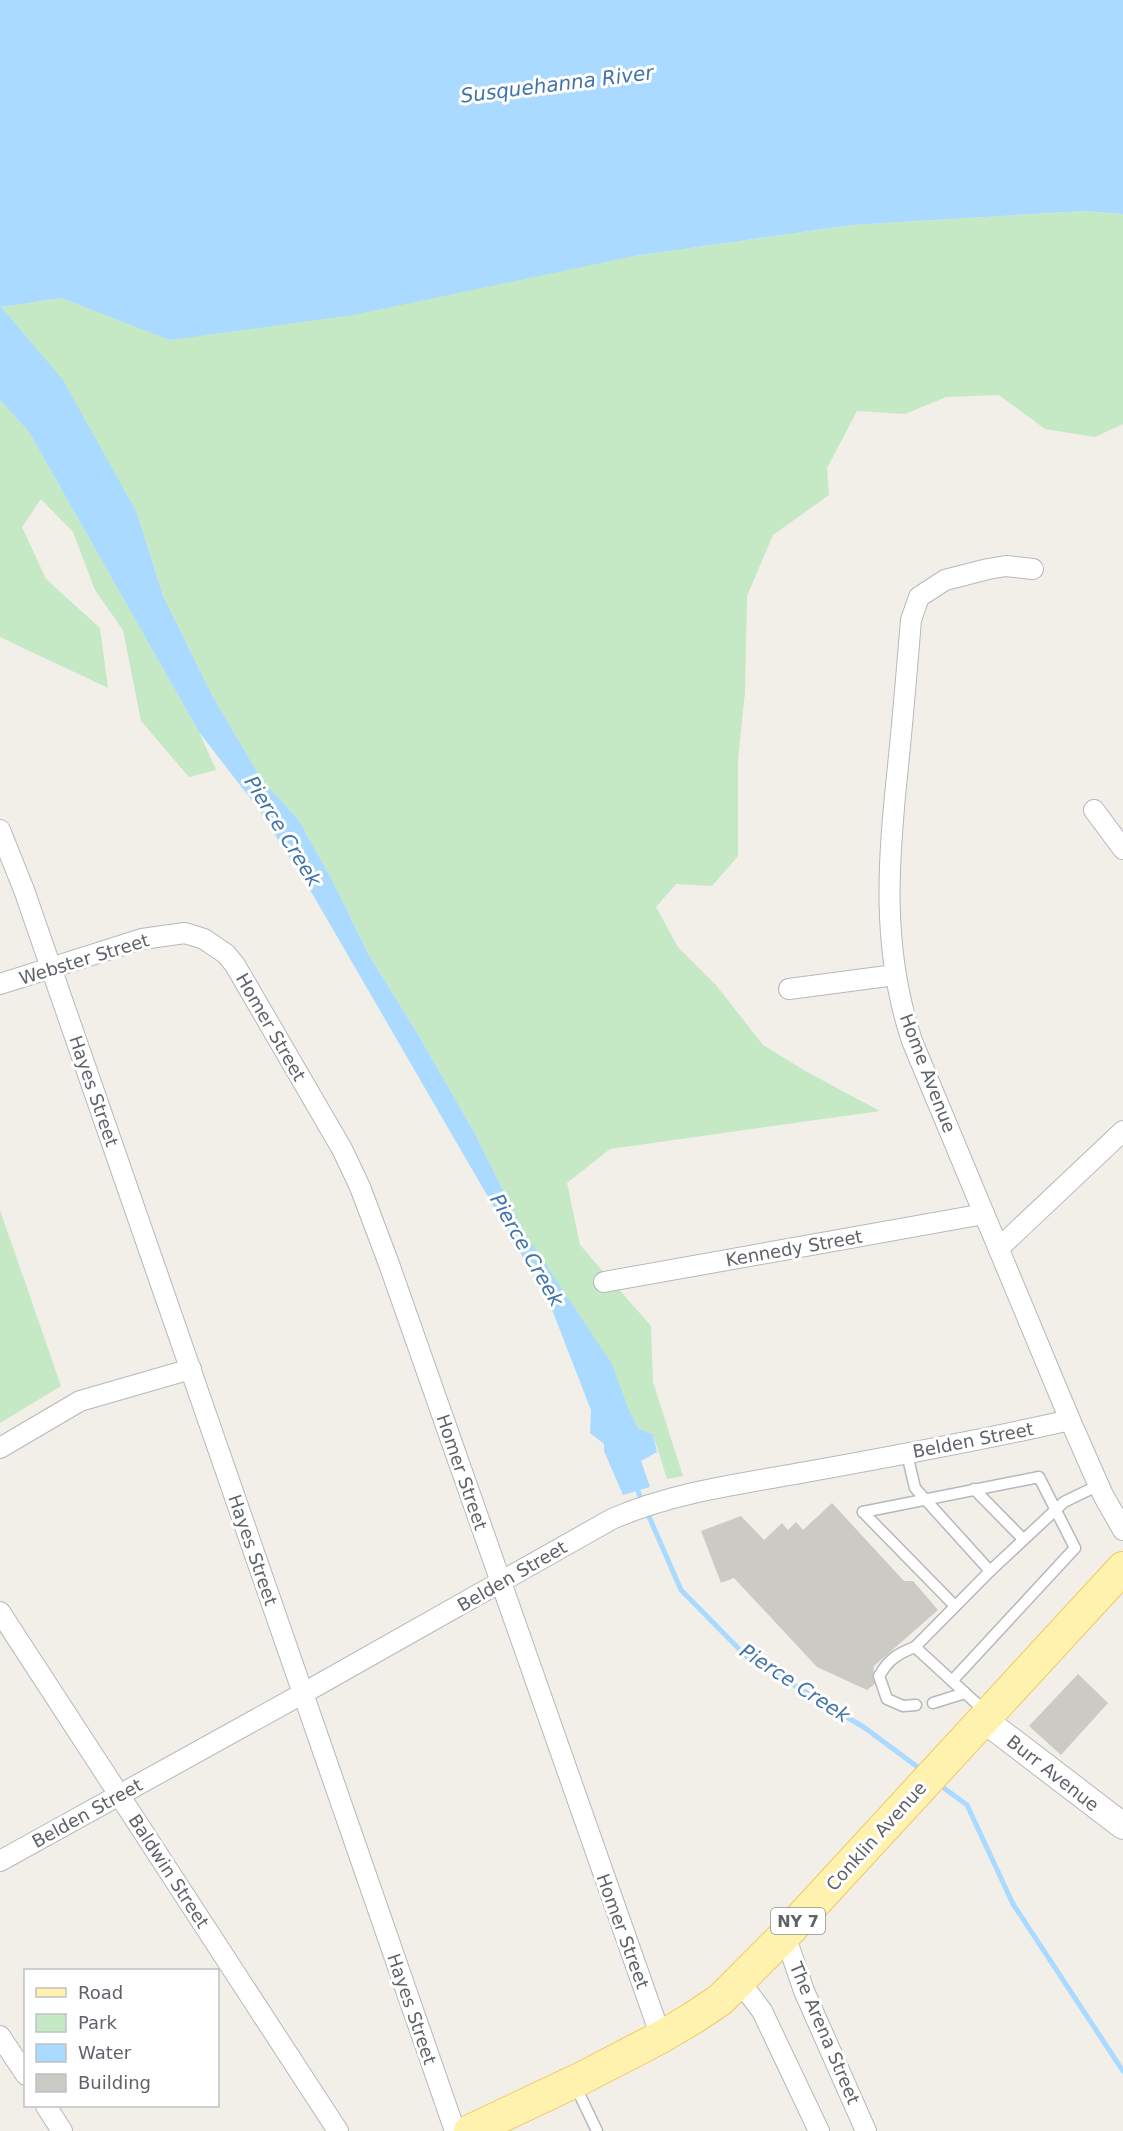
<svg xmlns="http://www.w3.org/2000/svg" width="1123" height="2131" viewBox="0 0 1123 2131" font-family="'DejaVu Sans',sans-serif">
<rect width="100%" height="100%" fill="#f1efe8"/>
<g fill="#c5e8c5">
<polygon points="1084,211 1123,214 1123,424 1095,437 1045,429 999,395 946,397 905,414 857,411 827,468 829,495 773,535 747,596 745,692 738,760 738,856 712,886 676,884 656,907 678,947 716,985 763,1045 807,1072 880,1111 610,1149 567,1183 580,1245 651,1326 653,1382 683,1476 667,1479 653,1434 638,1428 627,1405 560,1288 524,1232 474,1132 420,1038 369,955 331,878 298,819 261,779 212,695 163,596 137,513 1,307 61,298 171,340 634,256 852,225"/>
<polygon points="0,400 29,432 199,732 216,770 189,777 141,721 123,630 95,590 73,532 41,499 22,527 46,579 100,628 108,688 0,637"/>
<polygon points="0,1210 61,1386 0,1423"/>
</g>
<polygon fill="#aadaff" points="0,0 1123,0 1123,214 1084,211 852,225 634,256 353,315 170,340 61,298 1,307 63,380 137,513 163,596 212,695 261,779 298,819 331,878 369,955 420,1038 474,1132 524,1232 612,1364 627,1405 638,1428 653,1434 657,1452 641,1461 650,1487 623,1495 604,1451 604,1444 590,1433 591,1410 549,1302 313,895 260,811 199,732 29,432 0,400"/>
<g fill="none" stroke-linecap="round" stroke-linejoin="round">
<g stroke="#aadaff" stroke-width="5">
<polyline points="635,1484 643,1503"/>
<polyline points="647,1512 681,1590 746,1656 865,1728 923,1771"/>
<polyline points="937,1783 967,1805 1013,1904 1123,2071"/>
</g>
</g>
<g fill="#cccac5">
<polygon points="832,1503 904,1581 913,1581 938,1610 874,1666 873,1677 876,1683 867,1690 817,1667 734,1578 721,1583 701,1531 741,1516 764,1540 782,1523 788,1530 796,1522 803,1530"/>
<polygon points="1078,1674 1108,1703 1061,1755 1029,1726"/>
</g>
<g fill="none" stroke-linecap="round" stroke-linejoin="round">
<defs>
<g id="service">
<polyline points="907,1454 915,1488 990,1571 1064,1502 1099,1485"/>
<polyline points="974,1489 1023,1539"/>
<polyline points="863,1512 1039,1477 1075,1548 952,1681"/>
<polyline points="863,1512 955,1606"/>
<path d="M915 1647C897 1654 889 1659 879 1676L887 1699 903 1706 916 1705"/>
<polyline points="933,1703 965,1693"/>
<polyline points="987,1713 915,1647 990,1571"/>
<polyline points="575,2085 597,2131"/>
</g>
<g id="minor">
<path d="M1033 569 1006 566 988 569 945 580 919 597 911 620C907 668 903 717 898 766 888 862 881 947 912 1041L1070 1420 1103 1495 1123 1530"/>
<polyline points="1094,810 1123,849"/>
<polyline points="0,830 24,890 455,2131"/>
<polyline points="0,984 142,939 185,933 204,939 226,954 235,965 342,1149 360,1187 389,1264 661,2037"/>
<polyline points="789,989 895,975"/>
<polyline points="999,1248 1123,1131"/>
<polyline points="604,1282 984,1214"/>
<polyline points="0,1448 80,1401 191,1369"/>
<polyline points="0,1612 338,2131"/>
<path d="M0 1861 302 1694 612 1519C674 1492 740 1484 806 1472 895 1456 983 1440 1070 1420"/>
<polyline points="785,1935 804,1991 866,2131"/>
<polyline points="740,1982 762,2011 819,2131"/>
<polyline points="0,2036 26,2075"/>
<polyline points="46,2106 62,2131"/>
</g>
<polyline id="tertiary" points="983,1719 1123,1826"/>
<polyline id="primary" points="470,2131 584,2077 661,2037 693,2018 720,2000 785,1935 1123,1568"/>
</defs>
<use href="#service" stroke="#b5b8bc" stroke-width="13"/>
<use href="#minor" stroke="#b5b8bc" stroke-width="22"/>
<use href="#tertiary" stroke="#b5b8bc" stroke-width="28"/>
<use href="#primary" stroke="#f2c960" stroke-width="34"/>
<use href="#service" stroke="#fff" stroke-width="10"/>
<use href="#minor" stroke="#fff" stroke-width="20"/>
<use href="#tertiary" stroke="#fff" stroke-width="26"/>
<use href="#primary" stroke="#fff2af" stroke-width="32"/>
</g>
<g text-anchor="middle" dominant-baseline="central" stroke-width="6" stroke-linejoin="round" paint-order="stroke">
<rect fill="#fff" stroke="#8f9295" stroke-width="1.5" x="771" y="1908" width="54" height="26" rx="4.5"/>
<g font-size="16" font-weight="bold" fill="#5f6368">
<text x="798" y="1921">NY 7</text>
</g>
<g font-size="18" fill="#5f6368" stroke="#fff">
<text transform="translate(84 959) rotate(-17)">Webster Street</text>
<text transform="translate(271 1027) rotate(60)">Homer Street</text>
<text transform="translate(928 1073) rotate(69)">Home Avenue</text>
<text transform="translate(94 1091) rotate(71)">Hayes Street</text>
<text transform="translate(794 1248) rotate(-10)">Kennedy Street</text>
<text transform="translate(973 1440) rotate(-11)">Belden Street</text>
<text transform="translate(462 1472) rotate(71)">Homer Street</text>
<text transform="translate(253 1550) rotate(71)">Hayes Street</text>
<text transform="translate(512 1576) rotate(-30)">Belden Street</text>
<text transform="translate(1053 1773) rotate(38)">Burr Avenue</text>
<text transform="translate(87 1813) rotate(-29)">Belden Street</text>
<text transform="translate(876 1836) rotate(-48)">Conklin Avenue</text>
<text transform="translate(169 1871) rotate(57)">Baldwin Street</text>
<text transform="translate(623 1931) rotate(70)">Homer Street</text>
<text transform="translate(412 2009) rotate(71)">Hayes Street</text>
<text transform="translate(825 2033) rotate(67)">The Arena Street</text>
</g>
<g font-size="20" font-style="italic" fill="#4174aa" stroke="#fff">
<text transform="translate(557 84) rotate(-7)">Susquehanna River</text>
<text transform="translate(283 831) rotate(58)">Pierce Creek</text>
<text transform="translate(527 1250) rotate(60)">Pierce Creek</text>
<text transform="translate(795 1683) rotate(33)">Pierce Creek</text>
</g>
</g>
<rect x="24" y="1969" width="195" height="138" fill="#ffffff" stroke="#bfc1c3" stroke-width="1.5"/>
<rect x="36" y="1988" width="30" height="9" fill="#fff2af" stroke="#bfc1c3" stroke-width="1.5"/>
<text x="78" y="1999" font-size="18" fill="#5f6368">Road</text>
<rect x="36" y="2014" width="30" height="18" fill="#c5e8c5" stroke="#bfc1c3" stroke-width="1.5"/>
<text x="78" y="2029" font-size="18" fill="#5f6368">Park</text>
<rect x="36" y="2044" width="30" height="18" fill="#aadaff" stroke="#bfc1c3" stroke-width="1.5"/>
<text x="78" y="2059" font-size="18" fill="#5f6368">Water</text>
<rect x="36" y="2074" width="30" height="18" fill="#cccac5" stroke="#bfc1c3" stroke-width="1.5"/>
<text x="78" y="2089" font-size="18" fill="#5f6368">Building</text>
</svg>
